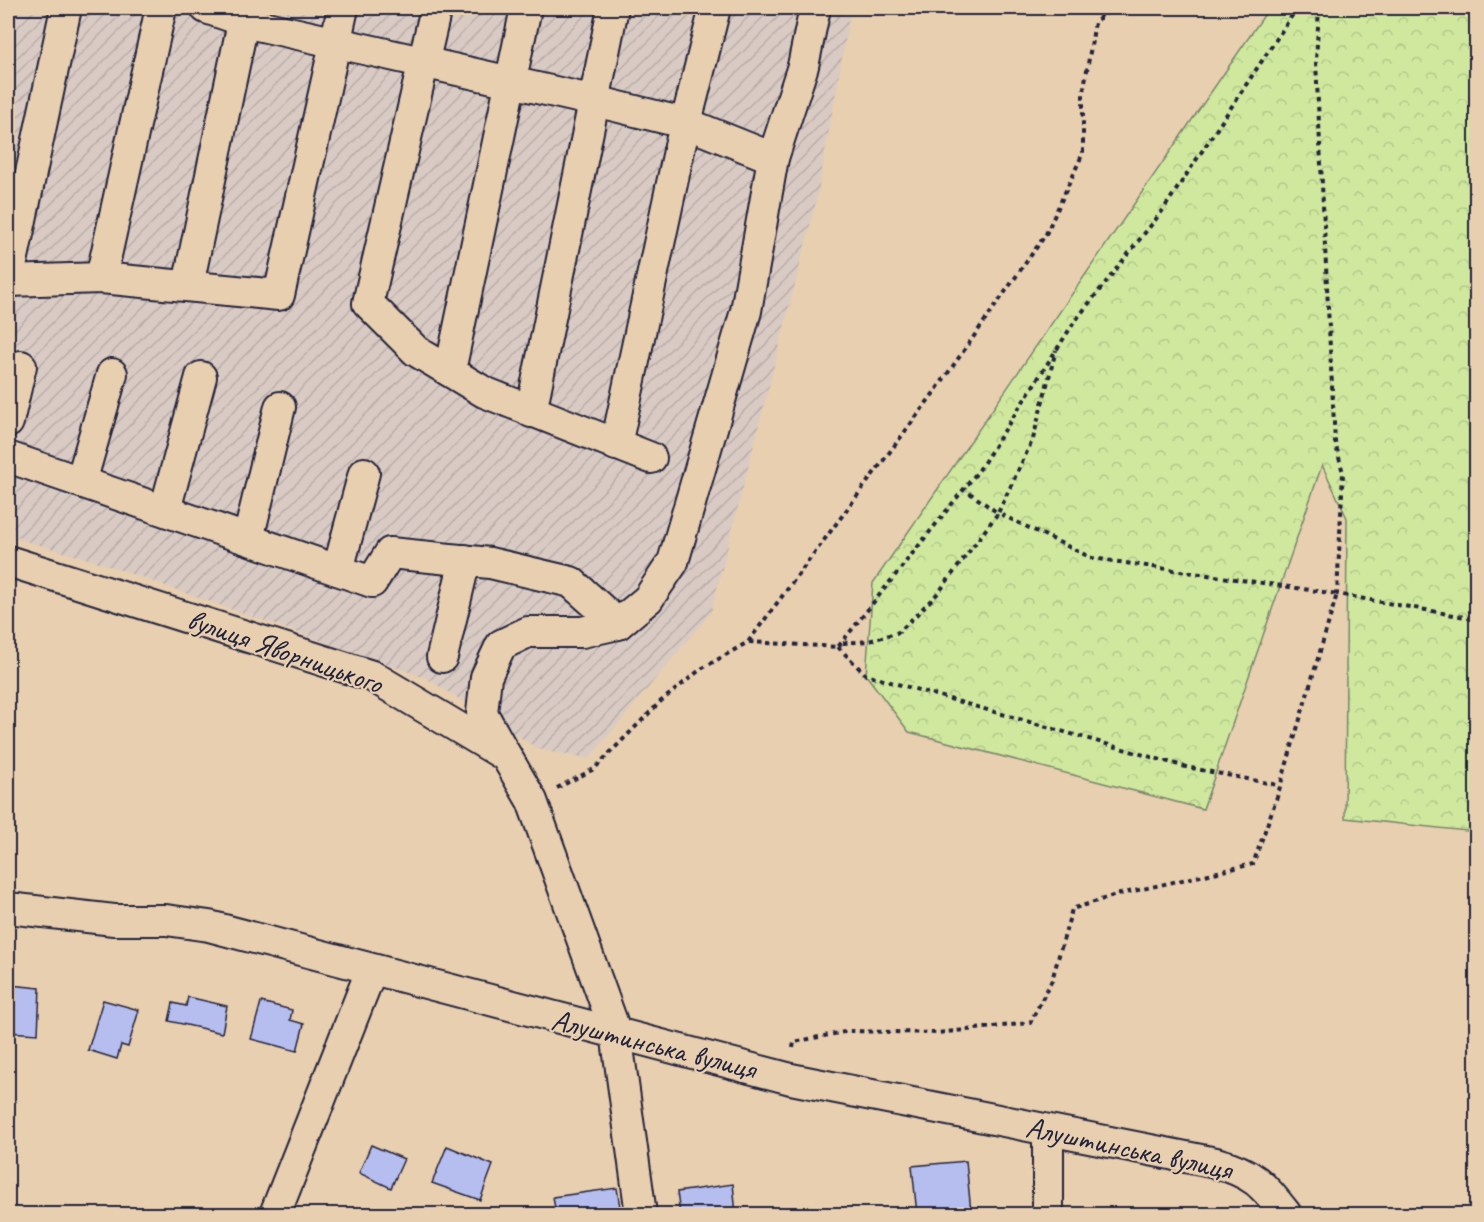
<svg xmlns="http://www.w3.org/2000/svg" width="1484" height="1222" viewBox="0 0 1484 1222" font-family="Caveat,sans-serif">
<defs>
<pattern id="industrial-furrows" width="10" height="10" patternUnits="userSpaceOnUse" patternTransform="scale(1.5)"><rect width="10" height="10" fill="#d9cac3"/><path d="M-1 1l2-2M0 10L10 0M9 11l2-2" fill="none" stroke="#baada8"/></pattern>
<pattern id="forest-crowns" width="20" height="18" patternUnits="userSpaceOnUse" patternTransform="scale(1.5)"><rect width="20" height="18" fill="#cfe89e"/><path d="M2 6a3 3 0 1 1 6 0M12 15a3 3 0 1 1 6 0" fill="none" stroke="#b1c789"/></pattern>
</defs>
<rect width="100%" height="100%" fill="#e8cfb0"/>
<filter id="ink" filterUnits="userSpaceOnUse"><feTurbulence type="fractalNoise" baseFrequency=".0167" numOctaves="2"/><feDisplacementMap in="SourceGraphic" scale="12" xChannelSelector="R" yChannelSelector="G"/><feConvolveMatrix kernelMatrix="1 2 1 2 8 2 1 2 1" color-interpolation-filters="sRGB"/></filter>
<g filter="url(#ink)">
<polygon fill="url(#industrial-furrows)" points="8,8 851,8 816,202 711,612 589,759 540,750 426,678 92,560 8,536"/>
<polygon fill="url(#forest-crowns)" stroke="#78856c" stroke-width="1.5" points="1269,8 1476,8 1476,832 1345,818 1347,518 1322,465 1203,809 909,732 866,675 873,583"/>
<g fill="#b5beef" stroke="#22223b" stroke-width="1.5">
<polygon points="10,985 40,988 38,1034 8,1032"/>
<polygon points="188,997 227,1006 222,1033 169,1021 173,1003 186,1006"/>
<polygon points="103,1000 139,1010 128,1047 121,1045 117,1059 88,1050"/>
<polygon points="261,1002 292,1010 290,1020 304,1024 297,1051 251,1039"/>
<polygon points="371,1145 404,1159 391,1188 359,1173"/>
<polygon points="447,1146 493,1165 480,1200 432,1183"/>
<polygon points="966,1161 971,1212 917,1214 912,1166"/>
<polygon points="733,1184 736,1214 680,1214 677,1192"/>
<polygon points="617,1188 621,1214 556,1214 553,1197"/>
</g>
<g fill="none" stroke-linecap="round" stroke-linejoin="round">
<defs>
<g id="minor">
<polyline points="206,8 253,24 595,101 688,124 773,158"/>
<polyline points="436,8 368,303 416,351 484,392 651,458"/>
<polyline points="101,278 161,8"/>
<polyline points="8,281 101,278 279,295 343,8"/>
<polyline points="8,281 66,8"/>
<polyline points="188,285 246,8"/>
<polyline points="450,371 526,8"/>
<polyline points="531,412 613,8"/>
<polyline points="8,422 21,366"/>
<polyline points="616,445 680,146 715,8"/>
<polyline points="8,457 372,582 390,553 490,563 571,582 618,624"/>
<polyline points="81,482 112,374"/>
<polyline points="165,510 201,377"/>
<polyline points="248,539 280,407"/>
<polyline points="8,561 372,676 506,756 532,801 616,1033 641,1214"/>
<polyline points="338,570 364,473"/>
<polyline points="442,657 465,560"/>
<polyline points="506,756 482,713 486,677 501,645 528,632 582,632 618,624 648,599 673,562 746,311 773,158 803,66 815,8"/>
<path d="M8 908 114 920H166L209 926 791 1079 1216 1163C1254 1173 1263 1185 1286 1214"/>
<polyline points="275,1214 371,971"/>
<polyline points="1048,1214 1048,1130"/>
</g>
</defs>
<use href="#minor" stroke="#22223b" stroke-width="34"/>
<g stroke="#22223b" stroke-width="4" stroke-dasharray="4.5 4.5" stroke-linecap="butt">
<polyline points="1319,8 1316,62 1330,348 1335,442 1343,473 1337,594 1476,619"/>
<polyline points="1099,17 1106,8"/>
<polyline points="749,642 838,647 979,470 1075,321 1163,210 1297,8"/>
<polyline points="843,643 869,641 899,632 939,592 998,513 964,489"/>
<polyline points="838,647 866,675 1186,767 1278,785"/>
<polyline points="557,788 594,769 660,702 701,669 748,642 936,390 1046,234 1083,153 1083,94 1095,22 1113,8"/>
<polyline points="793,1048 794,1042 849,1031 938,1033 1030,1023 1052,980 1072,909 1116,895 1253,864 1277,797 1337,594 1092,558 998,513 1033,439 1056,350"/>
</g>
<use href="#minor" stroke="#e8cfb0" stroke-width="30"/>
</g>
</g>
<g text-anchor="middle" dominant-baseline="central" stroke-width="4.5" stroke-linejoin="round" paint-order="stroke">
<g font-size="30" fill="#22223b" stroke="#e8cfb0">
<text transform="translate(285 651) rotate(19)">вулиця Яворницького</text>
<text transform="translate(654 1044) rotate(14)">Алуштинська вулиця</text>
<text transform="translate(1129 1148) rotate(12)">Алуштинська вулиця</text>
</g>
</g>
<rect width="1484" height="1222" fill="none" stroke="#e8cfb0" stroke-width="30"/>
<rect x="15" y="15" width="1454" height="1192" fill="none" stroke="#22223b" stroke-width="2" filter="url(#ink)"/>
</svg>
